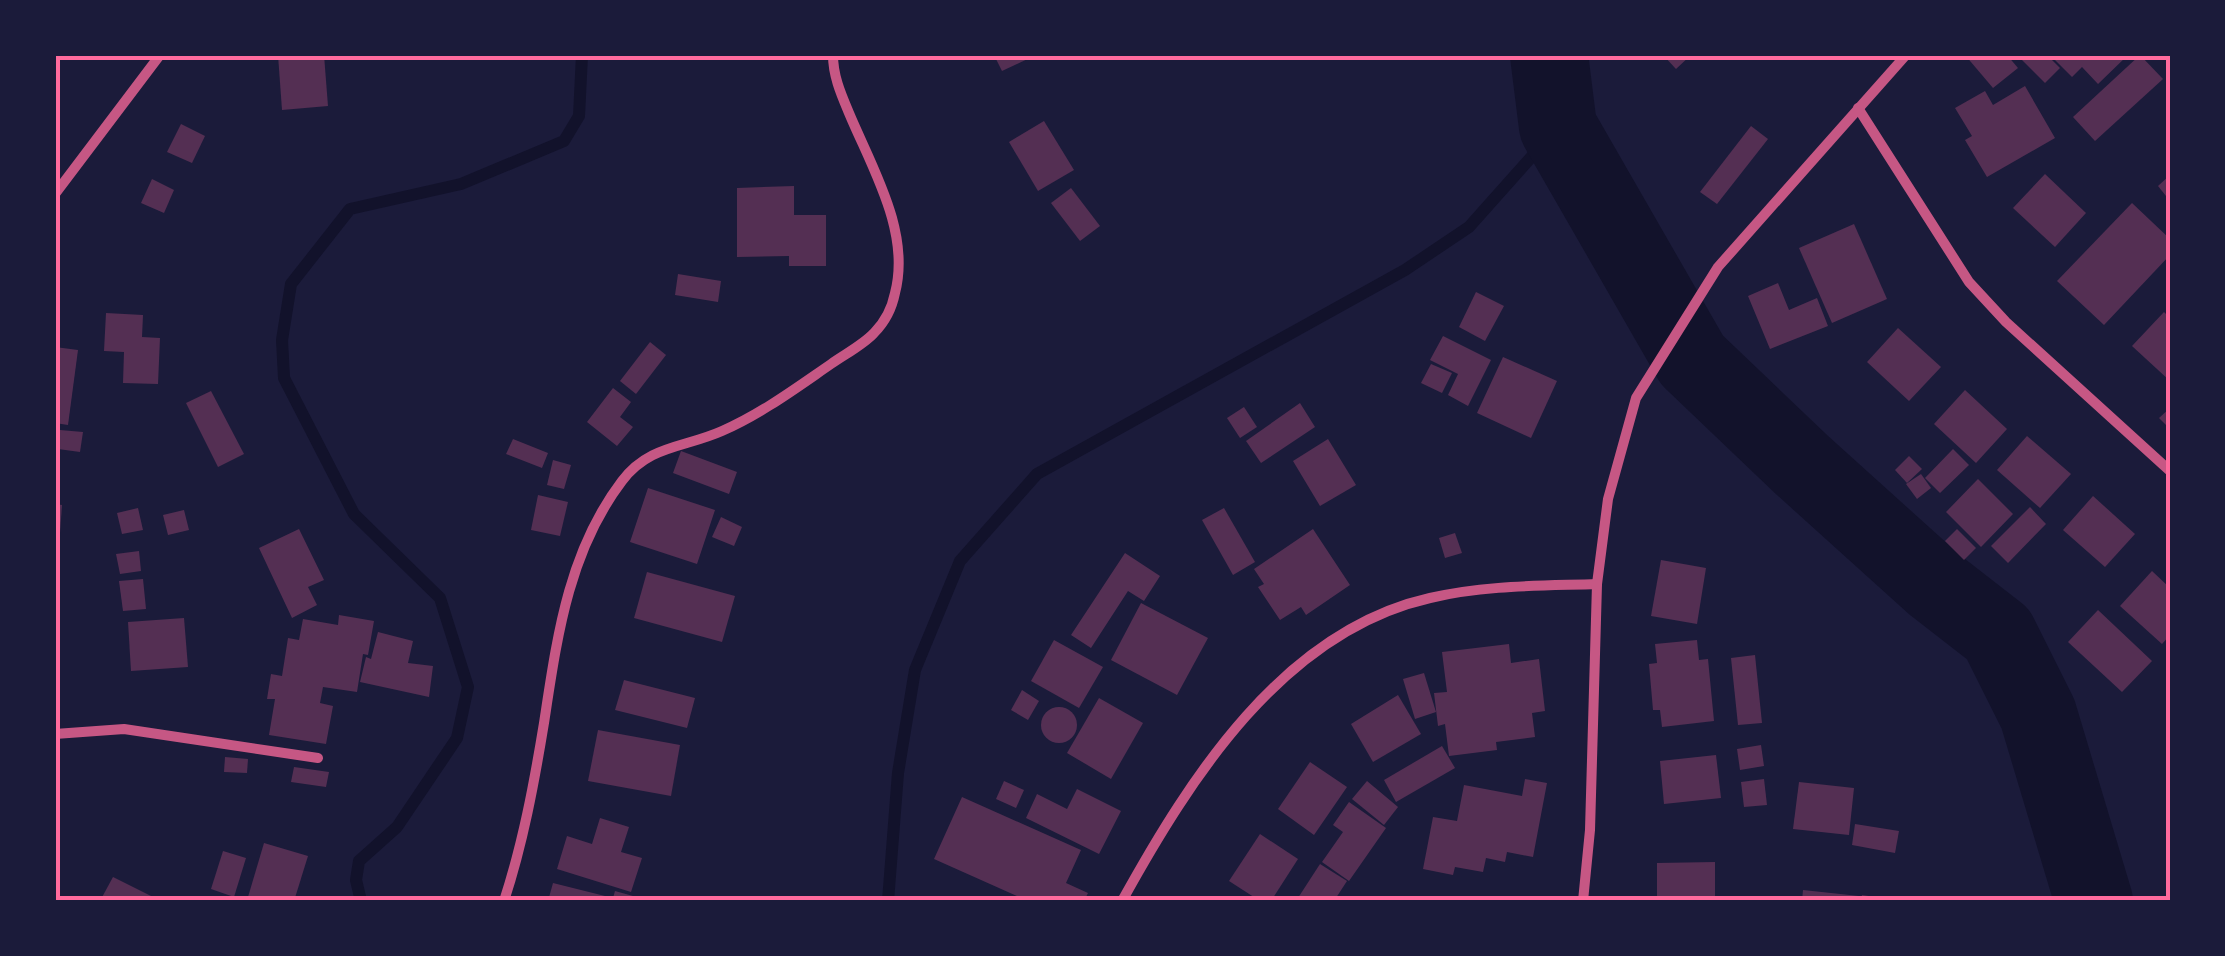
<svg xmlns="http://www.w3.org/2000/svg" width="2225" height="956" viewBox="0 0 2225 956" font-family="Manrope,sans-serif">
<rect width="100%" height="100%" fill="#1b1b3a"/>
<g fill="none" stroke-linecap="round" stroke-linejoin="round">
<g stroke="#12122b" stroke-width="12">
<polyline points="361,901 356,880 359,861 397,827 457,738 468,687 440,598 354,514 284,378 282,340 291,284 350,209 461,184 564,141 579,116 582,55"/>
<polyline points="888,901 898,773 915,670 960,561 1037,474 1405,270 1469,227 1558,127"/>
</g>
<polyline stroke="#12122b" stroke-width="78" points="1549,55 1558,127 1692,360 1802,465 1935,585 1998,634 2038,714 2094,901"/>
</g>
<g fill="#542f53">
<polygon points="278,55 324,55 328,106 282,110"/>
<polygon points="450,55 481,55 481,59 450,58"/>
<polygon points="994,55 1036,55 1002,71"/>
<polygon points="1663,55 1691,55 1676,69"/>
<polygon points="1965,55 2007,55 2018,68 1993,88"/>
<polygon points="2017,55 2047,55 2060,68 2045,83"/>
<polygon points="2050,55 2128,55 2098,84 2082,67 2072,77"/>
<polygon points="2140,55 2163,79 2095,141 2073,117"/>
<polygon points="2025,86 2055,138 1987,177 1965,140 1972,136 1955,108 1985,91 1993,105"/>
<polygon points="1044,121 1074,170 1038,191 1009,142"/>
<polygon points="181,124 205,136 192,163 167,152"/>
<polygon points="1751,126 1768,139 1717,204 1700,192"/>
<polygon points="2045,174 2086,213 2055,247 2013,208"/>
<polygon points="2170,175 2170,201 2158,186"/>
<polygon points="152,179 174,190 164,213 141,203"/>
<polygon points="794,186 794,215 826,215 826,266 789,266 789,256 737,257 737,188"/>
<polygon points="1071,188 1100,226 1080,241 1051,203"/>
<polygon points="2132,203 2170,239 2170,255 2104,325 2057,281"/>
<polygon points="1854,224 1887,299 1832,323 1799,248"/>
<polygon points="678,274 721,281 718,302 675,295"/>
<polygon points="1778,283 1789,310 1817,298 1828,326 1770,349 1748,296"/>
<polygon points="1476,292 1504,306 1485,341 1459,327"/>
<polygon points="2164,312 2170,318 2170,381 2132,346"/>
<polygon points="106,313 143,315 142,337 160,338 158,384 123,383 124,352 104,351"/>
<polygon points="1898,328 1941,367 1909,401 1867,362"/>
<polygon points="1443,336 1491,360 1468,406 1448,395 1458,374 1430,360"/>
<polygon points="650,342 666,355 636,394 620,381"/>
<polygon points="55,347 78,350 68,425 55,423"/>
<polygon points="1503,357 1557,381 1531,438 1477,413"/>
<polygon points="1431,364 1452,373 1442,393 1421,383"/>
<polygon points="613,388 631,402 620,417 633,427 617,446 587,422"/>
<polygon points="1965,390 2007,429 1976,463 1934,424"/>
<polygon points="211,391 244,454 218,467 186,403"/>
<polygon points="1300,403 1315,427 1261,463 1246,441"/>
<polygon points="1244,407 1257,427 1240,438 1227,418"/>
<polygon points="2170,408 2170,429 2159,418"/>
<polygon points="60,430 83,432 80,452 58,449"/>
<polygon points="2027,436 2071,474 2040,508 1997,470"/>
<polygon points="513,439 548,453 542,468 506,454"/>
<polygon points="1328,439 1356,485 1320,506 1293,461"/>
<polygon points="1953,449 1969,465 1940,493 1925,478"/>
<polygon points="681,451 737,472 729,494 673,473"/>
<polygon points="1909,456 1922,469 1907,483 1895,470"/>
<polygon points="553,460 571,465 564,489 547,485"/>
<polygon points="1921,474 1931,488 1917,499 1906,484"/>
<polygon points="1978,479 2013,514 1981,547 1946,512"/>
<polygon points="648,488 715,510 697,564 630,542"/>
<polygon points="538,495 568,502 560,536 531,530"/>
<polygon points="2093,496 2135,534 2105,567 2063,530"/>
<polygon points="55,504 62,505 60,533 55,532"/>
<polygon points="2030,507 2046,524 2008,563 1991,546"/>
<polygon points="138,508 143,530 122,534 117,513"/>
<polygon points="1224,508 1255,562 1233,575 1202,520"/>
<polygon points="184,510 189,530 168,535 163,515"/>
<polygon points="721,517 742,527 734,546 712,537"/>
<polygon points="299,529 324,580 308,587 317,605 292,618 259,548"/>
<polygon points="1313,529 1350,585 1306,615 1301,607 1280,620 1258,587 1264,584 1254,569"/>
<polygon points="1957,529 1976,548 1964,560 1945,541"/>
<polygon points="1455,533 1462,553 1445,558 1439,538"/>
<polygon points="139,551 141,571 120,574 116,554"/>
<polygon points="1125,553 1160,576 1144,601 1128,591 1091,648 1071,635"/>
<polygon points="1661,560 1706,568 1697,624 1651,616"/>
<polygon points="2152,571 2170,588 2170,635 2162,644 2120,606"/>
<polygon points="647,572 735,596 722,642 634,618"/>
<polygon points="143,579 146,609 123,611 119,581"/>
<polygon points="1141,603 1208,638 1177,695 1111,660"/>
<polygon points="2098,610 2152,661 2122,692 2068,642"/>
<polygon points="339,615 374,621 368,655 363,654 357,692 323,687 320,703 333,706 326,744 269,735 275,699 267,699 271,674 282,676 288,638 299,640 303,619 338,625"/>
<polygon points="184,618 188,667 131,671 128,622"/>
<polygon points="378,632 413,641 408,663 433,666 429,697 360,682 366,657 371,659"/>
<polygon points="1054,640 1103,667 1079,708 1031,681"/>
<polygon points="1697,640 1699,660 1708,659 1714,721 1662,727 1660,710 1653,710 1649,664 1657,663 1655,644"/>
<polygon points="1509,644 1511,663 1539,659 1545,711 1532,713 1535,737 1496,742 1497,750 1449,756 1445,724 1438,726 1434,693 1447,692 1442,652"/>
<polygon points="1755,655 1762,723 1738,725 1731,658"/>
<polygon points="1424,673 1436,712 1415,719 1403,679"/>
<polygon points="624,680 695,698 687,728 615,710"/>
<polygon points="1022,690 1039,701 1028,720 1011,710"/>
<polygon points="1398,695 1421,734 1373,762 1351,724"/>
<polygon points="1099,698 1143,723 1111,779 1067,753"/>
<circle cx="1059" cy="725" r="18"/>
<polygon points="598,730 680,745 671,796 588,781"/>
<polygon points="1761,745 1764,766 1740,770 1737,749"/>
<polygon points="1442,746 1455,768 1396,802 1384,780"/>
<polygon points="1716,755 1721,798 1664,804 1660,761"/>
<polygon points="225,757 248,759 247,773 224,772"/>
<polygon points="1310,762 1347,787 1314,835 1278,809"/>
<polygon points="294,767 329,772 326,787 291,782"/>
<polygon points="1525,779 1547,783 1533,857 1507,852 1505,862 1486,858 1483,872 1455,867 1453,875 1423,869 1433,817 1457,821 1464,785 1522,796"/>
<polygon points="1764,779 1767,805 1744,807 1741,782"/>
<polygon points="1004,781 1024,790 1016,808 996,799"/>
<polygon points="1367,781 1398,807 1384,825 1352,799"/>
<polygon points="1799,782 1854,788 1849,835 1793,829"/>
<polygon points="1077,789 1121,811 1099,854 1026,818 1037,794 1067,809"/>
<polygon points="962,797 1081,850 1066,883 1088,893 1084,901 1028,901 934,859"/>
<polygon points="1349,802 1386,828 1349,881 1322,862 1343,832 1333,825"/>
<polygon points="600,818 629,827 621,852 642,858 631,892 557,869 567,836 592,844"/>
<polygon points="1855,824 1899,831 1895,853 1852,845"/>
<polygon points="1260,834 1298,859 1271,901 1260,901 1229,881"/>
<polygon points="264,843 308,856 294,901 259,901 248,897"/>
<polygon points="223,851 246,858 234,897 211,889"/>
<polygon points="1715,862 1715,901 1657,901 1657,863"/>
<polygon points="1320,864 1347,881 1334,901 1296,901"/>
<polygon points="113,877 151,896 148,901 100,901"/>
<polygon points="553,883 613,898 615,891 633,896 631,901 548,901"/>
<polygon points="1803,890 1859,896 1859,901 1802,901"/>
<polygon points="1862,895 1889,899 1889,901 1861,901"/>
</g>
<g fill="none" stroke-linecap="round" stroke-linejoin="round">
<g stroke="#c65784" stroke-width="10">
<polyline points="1858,108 1969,282 2006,322 2170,471"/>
<polyline points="55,194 160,55"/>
<polyline points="55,734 124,729 318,758"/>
<path d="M504 901C523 843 534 784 544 723 557 638 568 552 622 481 649 445 684 448 722 431 761 414 796 388 831 364 845 354 863 345 874 333 885 322 892 308 895 293 911 232 872 168 849 113 841 94 833 76 833 55"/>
<path d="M1122 901C1190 778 1283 631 1430 598 1485 585 1541 586 1597 584"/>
<polyline points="1583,901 1590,830 1597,584 1608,499 1636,398 1718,267 1906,55"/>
</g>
</g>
<rect width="2225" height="956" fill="none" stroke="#1b1b3a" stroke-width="115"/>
<rect x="58" y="58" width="2110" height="840" fill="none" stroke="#ff6b9d" stroke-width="4"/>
</svg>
